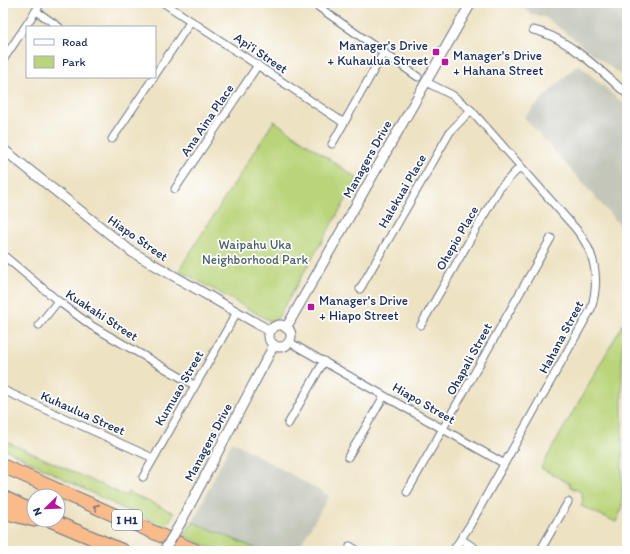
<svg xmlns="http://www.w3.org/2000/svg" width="630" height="554" viewBox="0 0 630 554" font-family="Itim,sans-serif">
<rect width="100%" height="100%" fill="#fff"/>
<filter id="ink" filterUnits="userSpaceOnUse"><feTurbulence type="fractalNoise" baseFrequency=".025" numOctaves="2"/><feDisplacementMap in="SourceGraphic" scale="8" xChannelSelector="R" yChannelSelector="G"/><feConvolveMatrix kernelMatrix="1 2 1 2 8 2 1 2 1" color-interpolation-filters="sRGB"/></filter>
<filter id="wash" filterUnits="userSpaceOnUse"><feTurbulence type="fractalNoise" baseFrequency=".012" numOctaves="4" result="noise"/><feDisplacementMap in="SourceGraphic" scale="16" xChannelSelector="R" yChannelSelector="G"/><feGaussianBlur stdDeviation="0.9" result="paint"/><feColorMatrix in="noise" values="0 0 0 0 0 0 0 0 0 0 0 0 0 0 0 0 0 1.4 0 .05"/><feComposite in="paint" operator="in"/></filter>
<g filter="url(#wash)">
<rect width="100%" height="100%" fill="#ede2c2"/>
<g fill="#c3c6b9">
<polygon points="515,3 627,3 627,73 620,74 617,72 545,17 531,14"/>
<polygon points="578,64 627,107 627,233 524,117"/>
<polygon points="232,441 329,496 297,551 262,551 193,522"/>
</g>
<g fill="#b9d479" stroke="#6a826c">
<polygon points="274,121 358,179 277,319 272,322 179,270"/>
<polygon points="627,317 627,330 622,349 622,509 616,522 581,506 583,500 581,492 570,487 570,484 541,468"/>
<polygon points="3,440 126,496 128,492 174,513 166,527 122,508 3,448"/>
<polygon points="193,522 262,551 217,551 184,536"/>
</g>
</g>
<g filter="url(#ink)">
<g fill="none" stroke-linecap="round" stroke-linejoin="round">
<defs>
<g id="minor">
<polyline points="164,3 344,123"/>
<polyline points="313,3 418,77"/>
<polyline points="36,11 59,27"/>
<path d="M533 30C566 36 602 72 627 94"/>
<polyline points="3,60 41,3"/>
<polyline points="155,75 191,21"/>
<path d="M426 82 452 95 471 110 576 229C596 253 600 280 591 309L470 525 453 551"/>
<polyline points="112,139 154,77"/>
<polyline points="332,144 384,52"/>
<polyline points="175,189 258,65"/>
<polyline points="3,255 58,301 92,326 194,385"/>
<polyline points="360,289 450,132 471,110"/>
<polyline points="39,325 58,301"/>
<polyline points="421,325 499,189 520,167"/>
<polyline points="289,342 503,463"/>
<polyline points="3,390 153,458"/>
<polyline points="288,424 324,361"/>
<polyline points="348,457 384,396"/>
<polyline points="143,477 237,312"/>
<polyline points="407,492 551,238"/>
<polyline points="461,539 479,551"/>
<polyline points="350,546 358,551"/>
<polyline points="540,551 568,502"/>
</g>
<g id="tertiary">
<polyline points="3,149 132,252 270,331"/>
<circle cx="280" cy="336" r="11"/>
<polyline points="286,328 471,3"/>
<polyline points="181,522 274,345"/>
</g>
<g id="motorway">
<polyline points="3,466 196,551"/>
<polyline points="3,497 34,512"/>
<polyline points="3,512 34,520"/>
<polyline points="50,520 123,551"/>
</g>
</defs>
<use href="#minor" stroke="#646e81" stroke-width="9"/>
<use href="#tertiary" stroke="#646e81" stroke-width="11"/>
<use href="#motorway" stroke="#646e81" stroke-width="15"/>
<use href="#minor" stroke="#fff" stroke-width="7"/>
<use href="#tertiary" stroke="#fff" stroke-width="9"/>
<use href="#motorway" stroke="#fabb8b" stroke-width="13"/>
<defs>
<polyline id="tertiary-bridge" points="164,551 181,522"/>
</defs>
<use href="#tertiary-bridge" stroke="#646e81" stroke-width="11" stroke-linecap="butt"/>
<use href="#tertiary-bridge" stroke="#fff" stroke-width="9"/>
</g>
<defs><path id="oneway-chevron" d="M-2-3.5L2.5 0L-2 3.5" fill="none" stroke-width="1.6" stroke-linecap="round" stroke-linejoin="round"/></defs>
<use stroke="#7f6e72" href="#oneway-chevron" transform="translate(96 507) rotate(-156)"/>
</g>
<g fill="#b5179e" stroke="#fff" stroke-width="1.5">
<rect x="432" y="48" width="8" height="8" rx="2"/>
<rect x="441" y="58" width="8" height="8" rx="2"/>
<rect x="307" y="303" width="8" height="8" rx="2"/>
</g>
<g text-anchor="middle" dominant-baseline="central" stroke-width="3.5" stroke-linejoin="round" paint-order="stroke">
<rect fill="#fff" stroke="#5f6d8e" stroke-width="1" x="112" y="510" width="30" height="20" rx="3"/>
<g font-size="12" font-weight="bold" fill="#1b2f5e">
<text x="127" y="520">I H1</text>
</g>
<g font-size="13" fill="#1b2f5e" stroke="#fff" text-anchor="start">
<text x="428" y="45" text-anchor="end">Manager's Drive<tspan x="428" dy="15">+ Kuhaulua Street</tspan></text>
<text x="453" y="55">Manager's Drive<tspan x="453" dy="15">+ Hahana Street</tspan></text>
<text x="319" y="300">Manager's Drive<tspan x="319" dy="15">+ Hiapo Street</tspan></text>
</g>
<g font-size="13" fill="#1b2f5e" stroke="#fff">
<text transform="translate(261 53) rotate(34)">Apiʻi Street</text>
<text transform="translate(207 120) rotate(-56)">Ana Aina Place</text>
<text transform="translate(367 159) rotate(-61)">Managers Drive</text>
<text transform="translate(402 191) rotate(-60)">Halekuai Place</text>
<text transform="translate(138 238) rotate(35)">Hiapo Street</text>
<text transform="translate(457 238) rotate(-60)">Ohepio Place</text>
<text transform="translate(102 315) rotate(33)">Kuakahi Street</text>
<text transform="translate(561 337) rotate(-62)">Hahana Street</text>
<text transform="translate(469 359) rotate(-61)">Ohapali Street</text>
<text transform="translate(179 388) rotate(-60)">Kumuao Street</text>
<text transform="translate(424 403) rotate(30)">Hiapo Street</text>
<text transform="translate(83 413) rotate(24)">Kuhaulua Street</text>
<text transform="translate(208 442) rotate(-62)">Managers Drive</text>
</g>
<g font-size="13" fill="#4a6166" stroke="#fff">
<text x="255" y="244">Waipahu Uka<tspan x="255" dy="15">Neighborhood Park</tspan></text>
</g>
</g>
<rect width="630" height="554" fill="none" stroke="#fff" stroke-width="16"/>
<rect x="26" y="26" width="130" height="52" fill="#ffffff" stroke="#a4acbf"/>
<rect x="34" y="39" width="20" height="6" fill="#ffffff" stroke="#a4acbf"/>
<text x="62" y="46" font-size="12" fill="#1b2f5e">Road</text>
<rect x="34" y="56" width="20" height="12" fill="#b9d479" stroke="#a4acbf"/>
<text x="62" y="66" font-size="12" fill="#1b2f5e">Park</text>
<g transform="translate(46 508) rotate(247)"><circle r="19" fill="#ffffff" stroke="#a4acbf"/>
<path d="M0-3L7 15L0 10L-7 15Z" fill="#b5179e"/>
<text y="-6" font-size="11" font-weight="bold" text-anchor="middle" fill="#1b2f5e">N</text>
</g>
</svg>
